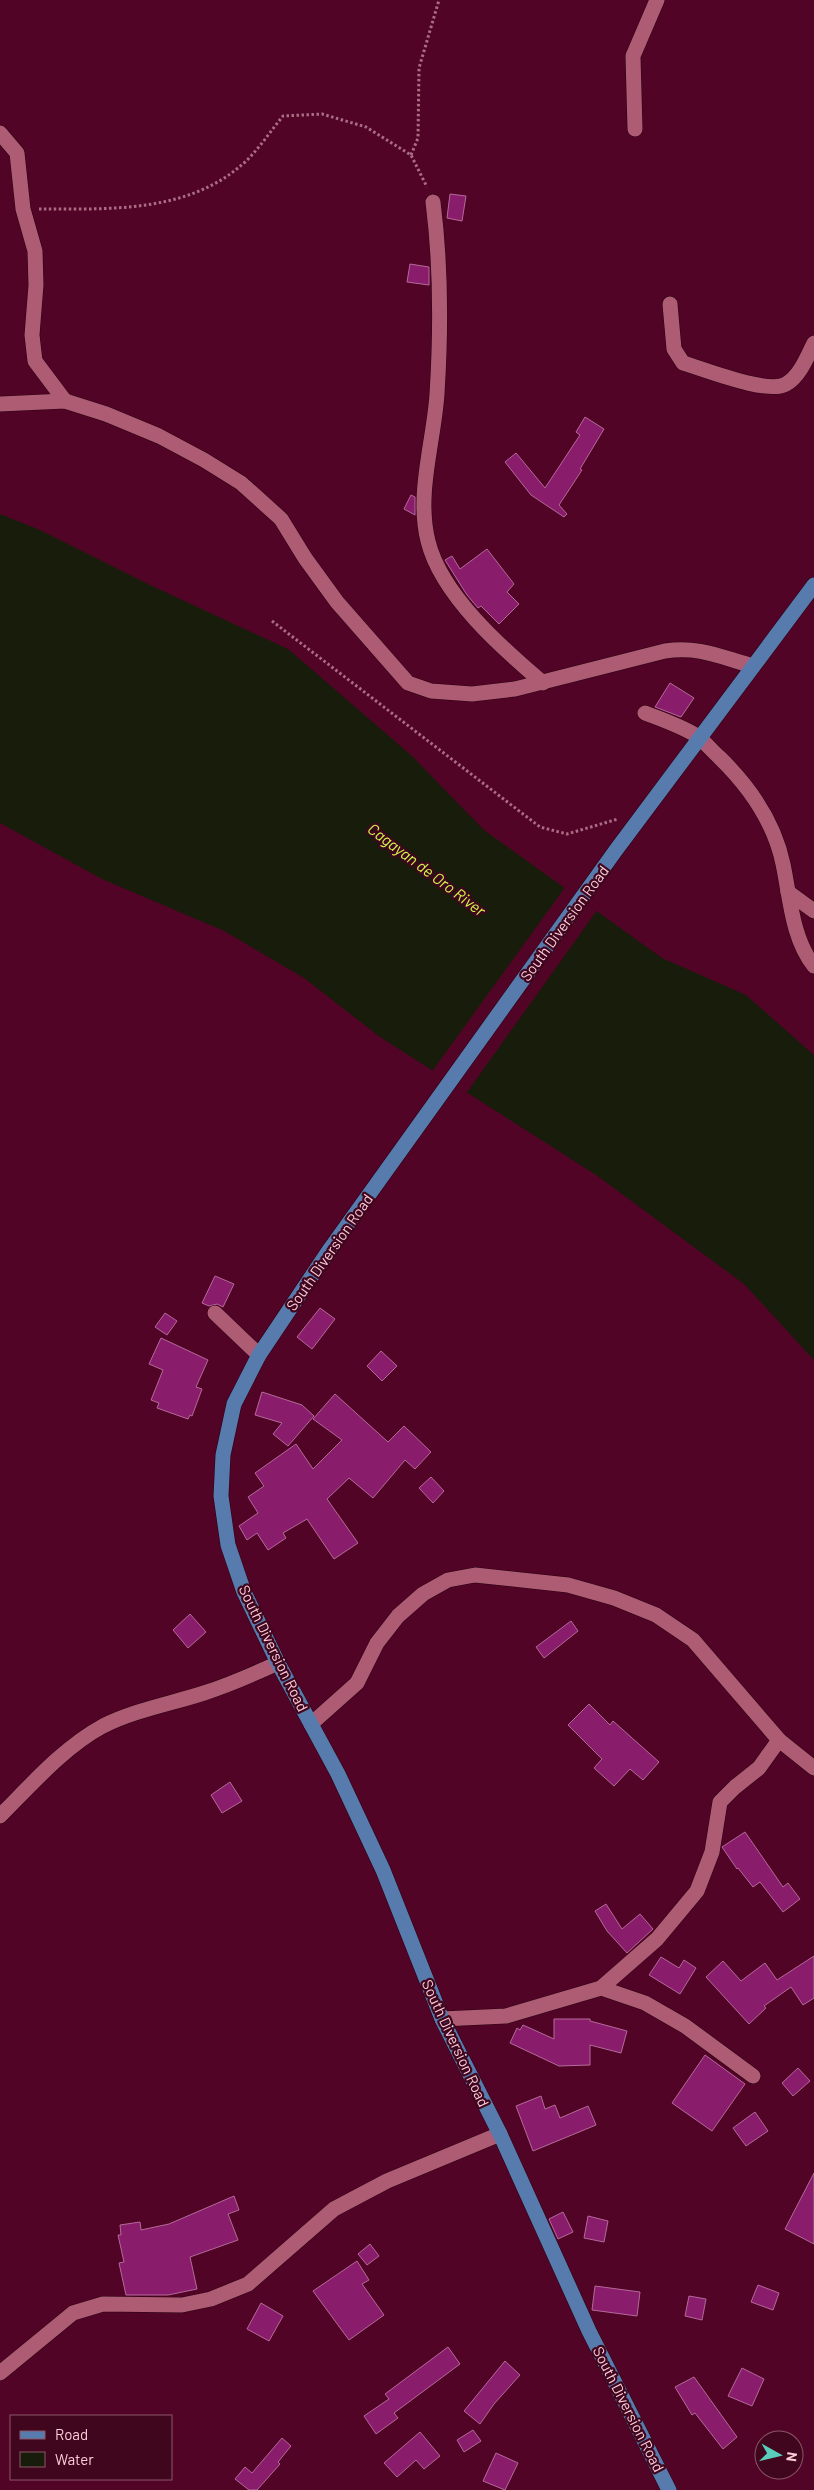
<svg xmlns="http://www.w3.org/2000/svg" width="814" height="2490" viewBox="0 0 814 2490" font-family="Barlow,sans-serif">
<rect width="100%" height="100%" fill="#520426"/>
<polygon fill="#181d0b" points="0,514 40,530 150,585 288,649 411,755 484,830 662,958 746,995 814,1055 814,1360 744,1284 596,1175 380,1037 304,978 224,931 102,879 0,823"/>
<polygon fill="#520426" points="566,886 598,909 465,1095 431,1073"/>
<g fill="#8a1c6c" stroke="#b36a99">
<polygon points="450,194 466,196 462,221 447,218"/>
<polygon points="410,264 429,267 429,285 407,282"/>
<polygon points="585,417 604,429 580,469 582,470 559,505 567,514 564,517 531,495 505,462 516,453 545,488 580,435 576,432"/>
<polygon points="411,495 415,497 415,515 404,509"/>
<polygon points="487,549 514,584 507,592 519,604 499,624 481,606 478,608 467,595 445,560 452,556 460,569"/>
<polygon points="670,683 694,698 681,717 655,707"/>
<polygon points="215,1276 234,1284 223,1307 217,1304 209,1306 202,1303"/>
<polygon points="320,1308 335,1319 312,1349 297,1337"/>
<polygon points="165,1313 177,1321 167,1335 155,1327"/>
<polygon points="161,1338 208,1360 196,1387 202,1389 192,1416 190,1415 188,1419 157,1408 159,1403 151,1400 163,1370 149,1364"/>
<polygon points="381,1351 397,1366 382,1381 367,1366"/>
<polygon points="262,1392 302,1405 314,1416 288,1446 273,1434 282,1423 255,1415"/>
<polygon points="335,1394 388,1442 404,1426 431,1452 415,1469 405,1460 373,1498 349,1478 327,1499 358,1543 334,1559 307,1519 283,1533 286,1538 268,1550 257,1533 247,1540 239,1526 258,1513 248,1497 264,1486 255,1473 296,1444 313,1469 342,1440 313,1419"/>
<polygon points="431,1477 444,1491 433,1503 419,1488"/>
<polygon points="190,1614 206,1632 188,1648 173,1630"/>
<polygon points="571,1621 578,1631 544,1658 536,1647"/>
<polygon points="589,1704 610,1725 613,1721 659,1762 643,1780 630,1769 614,1786 594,1768 602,1759 568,1725"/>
<polygon points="230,1782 242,1801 222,1813 211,1795"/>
<polygon points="745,1832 783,1887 788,1883 800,1899 783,1912 760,1882 753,1887 738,1868 737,1869 722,1847"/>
<polygon points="606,1904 622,1929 640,1914 653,1929 627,1953 607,1931 595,1911"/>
<polygon points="814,1956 814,1998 803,2005 791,1987 764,2006 766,2008 749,2024 706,1977 723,1961 741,1981 765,1963 777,1980"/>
<polygon points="661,1957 679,1968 684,1960 696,1968 680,1994 649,1975"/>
<polygon points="554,2019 590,2019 590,2021 627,2031 621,2053 590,2045 590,2065 559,2066 510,2043 517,2028 520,2030 523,2025 554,2039"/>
<polygon points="705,2055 745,2084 712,2131 672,2103"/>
<polygon points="798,2068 810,2081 793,2096 782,2083"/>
<polygon points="541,2096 545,2109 555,2105 560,2118 588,2106 596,2125 533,2151 516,2106"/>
<polygon points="755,2112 768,2131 746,2146 733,2128"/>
<polygon points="814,2173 814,2244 785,2229"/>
<polygon points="234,2196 239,2210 228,2214 238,2240 190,2257 197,2289 168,2295 126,2295 119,2263 124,2262 118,2235 121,2235 120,2225 140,2222 141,2230 169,2224"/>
<polygon points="563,2212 573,2232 558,2239 549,2219"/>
<polygon points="588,2216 608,2221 604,2242 584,2238"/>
<polygon points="370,2244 379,2256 367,2265 358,2254"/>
<polygon points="357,2261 369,2280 362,2284 384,2315 349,2340 313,2291"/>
<polygon points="758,2285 779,2293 773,2310 751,2302"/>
<polygon points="595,2286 640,2292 637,2316 592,2310"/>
<polygon points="689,2296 706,2299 702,2320 685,2316"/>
<polygon points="261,2303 283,2316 269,2341 247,2329"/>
<polygon points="448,2347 460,2364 394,2413 398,2418 376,2434 364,2416 389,2399 385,2394"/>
<polygon points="505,2361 520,2375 494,2404 480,2424 464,2411"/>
<polygon points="742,2368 764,2379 752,2406 728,2396"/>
<polygon points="694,2377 737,2437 723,2449 695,2413 692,2415 675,2387"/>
<polygon points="473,2430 481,2441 464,2452 457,2440"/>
<polygon points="420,2432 440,2456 424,2469 416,2460 397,2477 384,2463"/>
<polygon points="282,2438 291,2446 278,2462 280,2464 257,2490 249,2490 235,2479 245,2467 252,2473"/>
<polygon points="496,2453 518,2463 505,2490 483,2481"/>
</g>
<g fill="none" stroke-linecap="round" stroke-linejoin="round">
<defs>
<g id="minor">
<polyline points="635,129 633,56 657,0"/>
<polyline points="0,133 17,153 23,209 35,251 36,285 32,335 35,361 65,401"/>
<path d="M433 202C441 265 441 331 437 394 434 441 416 494 428 541 441 595 503 649 543 683"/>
<path d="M670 304 674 349 683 363C704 369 768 395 786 384 800 376 807 357 814 343"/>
<path d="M0 404 65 401 106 414 159 436 204 460 241 483 281 519 305 558 337 602 408 683 431 691 472 694 515 689 665 651C700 646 720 657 753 666"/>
<path d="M645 713C663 720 681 726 697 736 705 742 712 751 719 757 750 787 774 821 783 864 790 897 792 939 814 966"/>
<polyline points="788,892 814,911"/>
<polyline points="215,1313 259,1355"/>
<polyline points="311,1724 357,1683 377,1643 398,1616 423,1594 448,1580 475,1575 568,1585 614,1598 656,1615 693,1640 779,1740"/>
<path d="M0 1816C31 1785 64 1747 103 1726 135 1710 170 1704 204 1693 229 1685 254 1674 278 1663"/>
<polyline points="601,1988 645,2003 685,2026 753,2076"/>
<polyline points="442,2019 506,2016 601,1988 657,1939 697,1891 712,1852 720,1802 735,1787 759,1768 779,1740 814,1768"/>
<polyline points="0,2373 73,2313 103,2304 182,2305 211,2299 248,2284 334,2209 387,2181 500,2134"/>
</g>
<polyline id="major" points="669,2490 589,2331 500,2134 442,2019 383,1870 338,1774 278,1663 244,1592 228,1545 221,1496 223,1455 234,1404 259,1355 330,1249 616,850 814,585"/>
</defs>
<use href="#minor" stroke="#280311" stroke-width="16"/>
<use href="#major" stroke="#280311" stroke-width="16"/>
<g stroke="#ab6d84" stroke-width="3" stroke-dasharray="2.5 2.5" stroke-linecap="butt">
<polyline points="411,155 418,138 419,68 439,0"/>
<path d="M39 209C106 209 183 213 238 168 255 155 269 133 283 116L322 114 366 127 411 155 427 187"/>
<polyline points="272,621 540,827 567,834 618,819"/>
</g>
<use href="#minor" stroke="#ae5c74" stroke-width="15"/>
<use href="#major" stroke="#587bae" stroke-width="15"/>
</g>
<g text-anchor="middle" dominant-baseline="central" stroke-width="4.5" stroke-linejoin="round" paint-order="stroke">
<g font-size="15" fill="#fccdd9" stroke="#3f061d">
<text transform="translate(564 923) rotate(-54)">South Diversion Road</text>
<text transform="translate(329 1252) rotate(-55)">South Diversion Road</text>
<text transform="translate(274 1648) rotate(64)">South Diversion Road</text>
<text transform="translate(456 2043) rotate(65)">South Diversion Road</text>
<text transform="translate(629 2409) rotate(63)">South Diversion Road</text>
</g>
<g font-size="16" font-style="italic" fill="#cef74b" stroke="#3f061d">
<text transform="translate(427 869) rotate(37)">Cagayan de Oro River</text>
</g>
</g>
<rect x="10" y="2415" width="162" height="65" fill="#3f061d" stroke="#8b5668"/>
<rect x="20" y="2431" width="25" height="8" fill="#587bae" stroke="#8b5668"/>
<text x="55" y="2440" font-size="15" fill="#fccdd9">Road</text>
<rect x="20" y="2452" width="25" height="15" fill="#181d0b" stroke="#8b5668"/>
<text x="55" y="2465" font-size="15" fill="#fccdd9">Water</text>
<g transform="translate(779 2455) rotate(98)"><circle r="24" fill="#3f061d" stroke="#8b5668"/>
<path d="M0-4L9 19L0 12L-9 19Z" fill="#5acebc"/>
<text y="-8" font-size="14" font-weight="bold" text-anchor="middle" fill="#fccdd9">N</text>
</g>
</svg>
